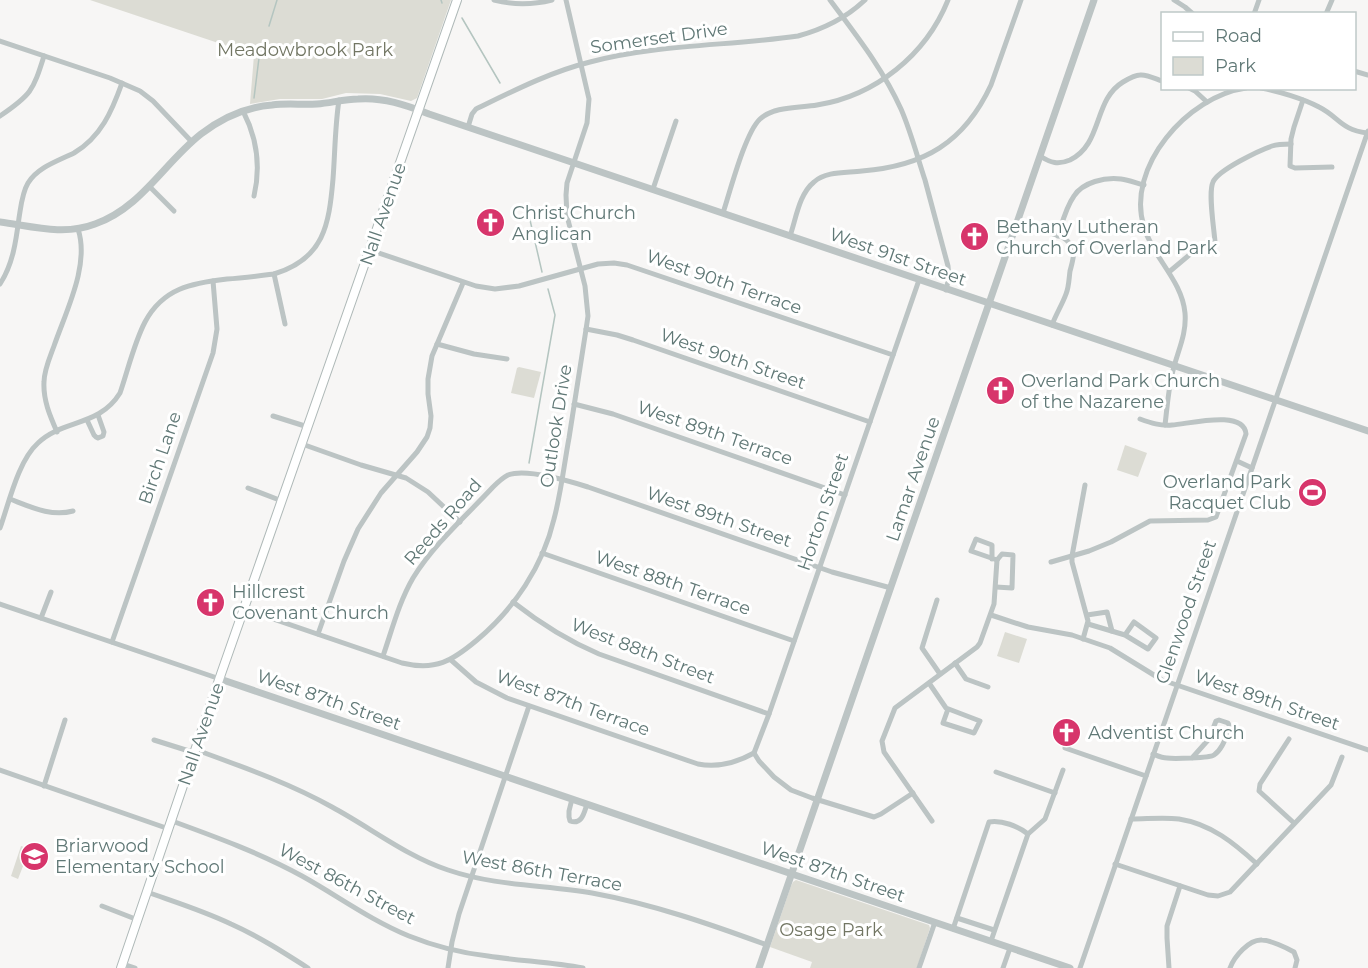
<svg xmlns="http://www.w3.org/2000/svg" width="1368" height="968" viewBox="0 0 1368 968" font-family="Montserrat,sans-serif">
<rect width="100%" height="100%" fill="#f7f6f5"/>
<g fill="#dcdcd4">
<polygon points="90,0 451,0 417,98 411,101 380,94 346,93 322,99 280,99 250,104 254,55"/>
<polygon points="519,367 541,372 534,398 511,393 517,368"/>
<polygon points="1125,445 1147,453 1138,477 1117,470"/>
<polygon points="1005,632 1027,639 1019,663 997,656"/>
<polygon points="21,846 47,855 45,863 37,860 25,861 18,879 11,876"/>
<polygon points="796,880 929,925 930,928 917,968 810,968 812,962 770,947 791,886 793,882"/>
</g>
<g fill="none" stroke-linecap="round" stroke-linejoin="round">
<g stroke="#b4c5c0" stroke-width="1.5">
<polyline points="441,0 442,3"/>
<polyline points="462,18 500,83"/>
<polyline points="269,26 277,0"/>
<polyline points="254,98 260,50"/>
<polyline points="527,207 542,272"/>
<polyline points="529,463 555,315 548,289"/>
</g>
<defs>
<polyline id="secondary" points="121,968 221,674 457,0"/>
</defs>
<use href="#secondary" stroke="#afb9b8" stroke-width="10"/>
<g stroke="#bcc4c4" stroke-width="5">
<path d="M494 0C513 5 532 5 552 0"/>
<path d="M830 0C856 35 883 69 901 109 911 132 917 156 925 180L948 266 949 277 946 290"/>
<polyline points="1174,0 1185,7 1193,14"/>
<polyline points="1254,14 1259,0"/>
<polyline points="1326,14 1332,0"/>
<polyline points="0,41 110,78 140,91 153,101 192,142"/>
<polyline points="1354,71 1368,75"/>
<polyline points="1189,88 1195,91 1207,102"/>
<path d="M1261 88C1278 91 1304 99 1319 107 1339 117 1341 130 1367 133"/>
<polyline points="1303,100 1294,127 1291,139 1290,166 1295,168 1332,167"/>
<path d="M243 111C257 138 261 166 254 196"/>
<path d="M0 116C31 95 33 91 44 56"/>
<path d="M468 127 472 114 476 109C513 91 550 72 590 62 658 44 729 46 798 36 824 29 846 18 865 0"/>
<path d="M1040 156C1051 163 1058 165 1070 160 1103 144 1093 100 1123 82 1128 79 1135 75 1140 75 1146 74 1156 79 1162 81"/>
<polyline points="149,186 174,211"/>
<polyline points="653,189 676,121"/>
<path d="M723 213C730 192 745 133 760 119 774 106 799 108 817 105 875 96 926 55 948 0"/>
<path d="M1018 222 1062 237C1078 247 1074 256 1070 271 1069 278 1069 287 1066 294 1062 305 1056 314 1052 325"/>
<path d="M790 236C796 219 799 194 814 182 826 171 846 173 862 171 924 166 964 143 991 85L1021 0"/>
<path d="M1058 236C1062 223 1066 207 1074 196 1083 182 1105 177 1121 179 1129 180 1136 183 1144 185"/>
<polyline points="370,250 476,286 495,289 519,286 598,264 614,263 627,265 893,355"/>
<path d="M1169 272 1194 251 1215 242C1214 228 1208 193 1213 182 1218 170 1260 150 1272 146 1278 144 1285 144 1291 144"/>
<polyline points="274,274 285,324"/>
<path d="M0 284C13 264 16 241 19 218 21 206 22 193 28 183 38 167 58 161 74 153 101 137 112 111 122 83"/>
<polyline points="586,329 617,335 633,340 870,422"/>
<polyline points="437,344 474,354 507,359"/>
<polyline points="574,404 613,414 845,495"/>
<polyline points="273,416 308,427"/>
<polyline points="87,420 94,435 96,437 98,438 103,436 104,432 98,415"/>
<path d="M1165 425C1167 409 1168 392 1172 375 1176 354 1187 336 1185 313 1182 280 1153 258 1144 227 1125 167 1188 96 1246 88"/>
<path d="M57 432C50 416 43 400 44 382 44 370 50 357 54 346 66 311 90 265 78 229"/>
<polyline points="302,444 361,465 406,478 428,492 460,522"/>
<polyline points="1237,461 1252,468"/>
<polyline points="248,488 282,501"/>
<path d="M10 499C31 507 51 517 73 511"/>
<path d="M0 528C9 503 18 461 38 443 63 419 99 427 120 393 128 370 134 343 145 322 163 288 192 283 227 279 243 278 258 276 274 274 324 259 329 225 333 179 335 153 335 126 339 100"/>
<polyline points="542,553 794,641"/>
<polyline points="992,559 992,545 976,539 971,551 997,560"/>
<path d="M1051 562 1089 551 1111 542 1150 521 1208 520 1216 517 1246 434C1244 409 1189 424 1172 425 1160 426 1151 423 1140 419"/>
<polyline points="996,587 1012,588 1013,555 1002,554 997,560"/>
<polyline points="937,600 922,648 940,674"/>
<path d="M513 602C541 624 566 640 599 654L769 714"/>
<polyline points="0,604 220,679"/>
<path d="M244 609 402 663C436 671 452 661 477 640 514 609 543 566 554 519 561 493 564 465 569 438 575 398 582 357 588 316L585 286 567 216 566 195 567 183 587 123 589 99 566 0"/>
<polyline points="991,615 1028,627 1072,635 1110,648 1162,680 1368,750"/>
<polyline points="1087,615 1107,612 1112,631"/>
<polyline points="41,618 51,592"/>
<polyline points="1088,624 1125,635 1148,649 1156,638 1134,622 1125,635"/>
<polyline points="318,634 344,561 358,529 381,493 417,452 427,437 430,428 431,416 428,394 428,379 432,356 463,283"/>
<polyline points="1083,639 1088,621 1072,562 1072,556 1085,485"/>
<polyline points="112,642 213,353 217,329 213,281"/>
<path d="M383 656C392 630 399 602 413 578 434 544 466 516 493 487 498 482 502 478 508 475 527 468 569 481 588 487L832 572 891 588"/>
<path d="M451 660 476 682 507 698 698 764C718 768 736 763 754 753"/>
<polyline points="955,663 966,679 988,687"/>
<polyline points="929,683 946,708 980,721 974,733 943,723 948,709"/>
<polyline points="1289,739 1260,784 1259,791 1294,823"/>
<path d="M154 740 189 751 202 752C246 768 291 784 332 807 371 828 406 856 448 870 495 886 544 885 592 893 652 904 710 924 767 945"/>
<polyline points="1065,748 1146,776"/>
<polyline points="754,753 769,714 919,280"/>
<polyline points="754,753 759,761 774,777 791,790 812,798 874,817 881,814 913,793"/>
<path d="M1153 754C1158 756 1162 758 1167 758 1173 759 1210 758 1214 755 1223 749 1226 736 1230 727L1228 723 1219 720 1216 721 1209 739 1192 758"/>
<polyline points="0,770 169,829"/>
<polyline points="996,772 1055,793"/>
<polyline points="44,786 65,720"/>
<path d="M572 799 569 811V817L570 821C582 825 584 813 587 804"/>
<path d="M1131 819C1147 819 1163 817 1179 819 1211 824 1234 843 1257 864"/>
<path d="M172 821C216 837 260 853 302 876 338 896 370 920 409 936 434 946 461 953 488 956 520 961 552 962 583 968"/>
<polyline points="932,821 884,752 882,741 895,708 977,647 980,643 994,604 997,560"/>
<polyline points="1115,864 1208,895 1218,896 1230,892 1331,785 1342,757"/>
<path d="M147 892C175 902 204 911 231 924 258 936 283 952 308 968"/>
<polyline points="102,906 138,920"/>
<polyline points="957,918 994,930"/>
<path d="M953 929 989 822C1002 820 1018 826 1028 834"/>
<polyline points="991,941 1028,834 1045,819 1063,770"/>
<polyline points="123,964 135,968"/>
<polyline points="448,968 452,942 459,914 529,706"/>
<polyline points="919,968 935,922"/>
<polyline points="1003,968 1010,948"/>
<polyline points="1080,968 1368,131"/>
<polyline points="1169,968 1167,938 1167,926 1180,886"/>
<path d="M1230 968C1234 957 1249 939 1262 940 1270 940 1287 948 1294 952L1297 960 1295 968"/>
</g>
<g stroke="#bcc4c4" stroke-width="7">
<path d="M0 222C31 226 64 236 95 224 141 208 164 163 201 134 222 118 246 107 272 105 287 103 302 105 317 104 331 103 344 99 358 99 383 97 406 105 429 114L1368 431"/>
<polyline points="220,679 792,874 1070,968"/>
<polyline points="759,968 1094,0"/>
</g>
<use href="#secondary" stroke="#fff" stroke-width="8"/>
</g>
<defs>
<symbol id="church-disc" viewBox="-11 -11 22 22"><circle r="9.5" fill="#d7356b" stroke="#fff"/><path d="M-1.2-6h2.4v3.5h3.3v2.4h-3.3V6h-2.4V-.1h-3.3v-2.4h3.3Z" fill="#fff"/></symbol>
<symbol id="stadium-disc" viewBox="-11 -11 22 22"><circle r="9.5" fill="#d7356b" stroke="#fff"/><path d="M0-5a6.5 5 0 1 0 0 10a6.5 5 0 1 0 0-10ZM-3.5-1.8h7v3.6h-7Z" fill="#fff"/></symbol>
<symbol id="school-disc" viewBox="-11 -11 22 22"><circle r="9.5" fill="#d7356b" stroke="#fff"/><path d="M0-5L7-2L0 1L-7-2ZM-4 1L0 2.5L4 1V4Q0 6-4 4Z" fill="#fff"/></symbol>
</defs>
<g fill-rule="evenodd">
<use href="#church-disc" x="474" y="206" width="33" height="33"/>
<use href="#church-disc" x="958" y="220" width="33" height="33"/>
<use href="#church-disc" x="984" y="374" width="33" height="33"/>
<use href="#stadium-disc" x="1296" y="476" width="33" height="33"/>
<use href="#church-disc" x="194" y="586" width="33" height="33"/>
<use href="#church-disc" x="1050" y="716" width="33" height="33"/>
<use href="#school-disc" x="18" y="840" width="33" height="33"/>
</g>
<g text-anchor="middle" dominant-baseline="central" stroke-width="6" stroke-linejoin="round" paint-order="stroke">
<g font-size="18" fill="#607876" stroke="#fff">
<text transform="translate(659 38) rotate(-8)">Somerset Drive</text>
<text transform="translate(383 214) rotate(-71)">Nall Avenue</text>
<text transform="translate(898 257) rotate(19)">West 91st Street</text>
<text transform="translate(724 282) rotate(19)">West 90th Terrace</text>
<text transform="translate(733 359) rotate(19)">West 90th Street</text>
<text transform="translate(556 426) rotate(-81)">Outlook Drive</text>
<text transform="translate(715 433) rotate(19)">West 89th Terrace</text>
<text transform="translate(160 458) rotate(-71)">Birch Lane</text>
<text transform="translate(913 479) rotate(-71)">Lamar Avenue</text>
<text transform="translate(823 512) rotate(-71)">Horton Street</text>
<text transform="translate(719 517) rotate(19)">West 89th Street</text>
<text transform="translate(443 522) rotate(-49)">Reeds Road</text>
<text transform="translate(673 583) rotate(19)">West 88th Terrace</text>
<text transform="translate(1186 612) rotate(-71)">Glenwood Street</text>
<text transform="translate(643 651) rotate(21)">West 88th Street</text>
<text transform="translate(329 700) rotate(19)">West 87th Street</text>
<text transform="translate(1267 700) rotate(19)">West 89th Street</text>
<text transform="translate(573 703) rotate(20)">West 87th Terrace</text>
<text transform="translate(201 734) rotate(-71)">Nall Avenue</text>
<text transform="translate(542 871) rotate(10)">West 86th Terrace</text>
<text transform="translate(833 872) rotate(19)">West 87th Street</text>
<text transform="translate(347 884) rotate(28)">West 86th Street</text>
</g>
<g font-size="18" fill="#727663" stroke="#fff">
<text x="305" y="50">Meadowbrook Park</text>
<text x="831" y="930">Osage Park</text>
</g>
<g font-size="18" fill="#607876" stroke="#fff" text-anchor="start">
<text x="512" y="213">Christ Church<tspan x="512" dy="21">Anglican</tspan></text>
<text x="996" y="227">Bethany Lutheran<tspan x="996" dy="21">Church of Overland Park</tspan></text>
<text x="1021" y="381">Overland Park Church<tspan x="1021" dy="21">of the Nazarene</tspan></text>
<text x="1291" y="482" text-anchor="end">Overland Park<tspan x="1291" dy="21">Racquet Club</tspan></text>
<text x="232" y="592">Hillcrest<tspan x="232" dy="21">Covenant Church</tspan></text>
<text x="1088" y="733">Adventist Church</text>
<text x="55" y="846">Briarwood<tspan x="55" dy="21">Elementary School</tspan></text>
</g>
</g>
<rect x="1161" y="12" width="195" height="78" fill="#ffffff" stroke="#bfc9c8" stroke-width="1.5"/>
<rect x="1173" y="32" width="30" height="9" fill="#ffffff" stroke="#bfc9c8" stroke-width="1.5"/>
<text x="1215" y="42" font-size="18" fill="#607876">Road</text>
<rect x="1173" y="57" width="30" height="18" fill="#dcdcd4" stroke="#bfc9c8" stroke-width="1.5"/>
<text x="1215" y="72" font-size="18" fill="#607876">Park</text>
</svg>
